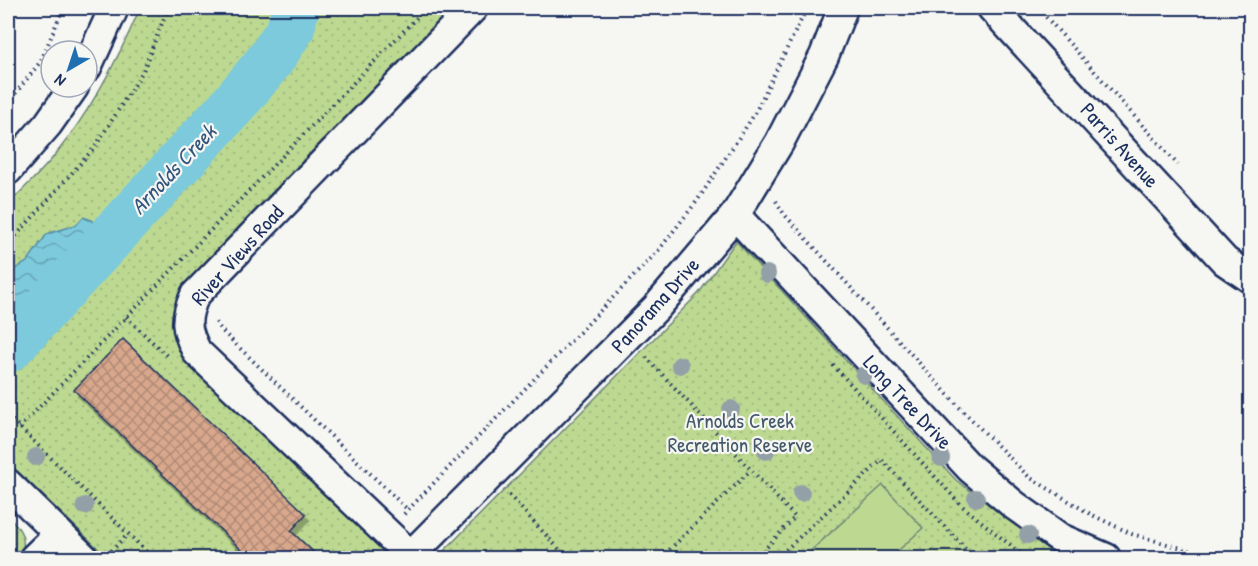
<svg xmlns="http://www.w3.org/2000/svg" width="1258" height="566" viewBox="0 0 1258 566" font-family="'Patrick Hand',sans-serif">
<defs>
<pattern id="green-dots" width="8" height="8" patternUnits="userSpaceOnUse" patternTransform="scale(1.5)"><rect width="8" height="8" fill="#bdd991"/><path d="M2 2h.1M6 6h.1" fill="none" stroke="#a2bb7f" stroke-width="1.8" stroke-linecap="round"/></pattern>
<pattern id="water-waves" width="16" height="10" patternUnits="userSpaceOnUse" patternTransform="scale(1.5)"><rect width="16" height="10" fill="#7dcadc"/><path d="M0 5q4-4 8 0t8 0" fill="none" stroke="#66a4b6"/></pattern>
<pattern id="building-cross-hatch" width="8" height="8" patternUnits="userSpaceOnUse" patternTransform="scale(1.5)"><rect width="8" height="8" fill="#d9a88c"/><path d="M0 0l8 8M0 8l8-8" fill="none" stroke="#af8976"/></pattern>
<filter id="shadow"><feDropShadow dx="3.5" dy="6" stdDeviation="0" flood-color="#0004"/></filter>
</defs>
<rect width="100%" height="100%" fill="#f6f6f2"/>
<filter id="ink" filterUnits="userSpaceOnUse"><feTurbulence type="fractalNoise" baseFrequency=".0167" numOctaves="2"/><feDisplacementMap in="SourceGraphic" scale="12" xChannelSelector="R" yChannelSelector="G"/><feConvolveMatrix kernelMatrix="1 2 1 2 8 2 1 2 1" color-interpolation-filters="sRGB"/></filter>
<g filter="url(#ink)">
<g fill="url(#green-dots)" stroke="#6c8478" stroke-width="1.5">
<path d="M140 8H454L176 298 172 325 186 355 395 555 391 558H108L8 462V205C23 188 41 173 55 155 91 110 118 60 140 8Z"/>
<polygon points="736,241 956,480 1059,558 437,558 699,293"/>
<path d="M8 516C22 530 27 538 21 558H8Z"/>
</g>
<polygon fill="#bdd991" stroke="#6c8478" stroke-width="1.5" points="883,485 923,528 890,558 803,558"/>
<polygon fill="url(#water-waves)" stroke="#568caa" stroke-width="1.5" points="83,217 92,220 93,233 99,231 105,242 95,264 54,309 24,322 8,307 8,280 15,269 27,262 47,234 76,225"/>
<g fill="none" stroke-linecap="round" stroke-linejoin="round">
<polyline stroke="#7dcadc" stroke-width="48" points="8,349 234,104 270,60 291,28 295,8"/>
</g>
<polygon fill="url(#building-cross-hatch)" stroke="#1b2f5e" stroke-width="1.5" filter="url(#shadow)" points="123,339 306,514 291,531 320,558 250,558 74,390"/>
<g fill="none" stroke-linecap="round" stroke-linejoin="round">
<defs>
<g id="minor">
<polyline points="992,8 1225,261 1250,278"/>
<polyline points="87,67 114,8"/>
<polyline points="8,170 48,124 74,87"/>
<polyline points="735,215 970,468 1014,505 1060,538 1106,558"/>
<polyline points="8,484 84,558"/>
<path d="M411 556 197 352C185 329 184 319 195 295L473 8"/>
<polyline points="34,558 59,534"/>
<polyline points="408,558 656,308 735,215 779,143 824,56 843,8"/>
</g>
</defs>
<use href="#minor" stroke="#1b2f5e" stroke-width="33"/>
<g stroke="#1b2f5e" stroke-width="4" stroke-dasharray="1.5 4.5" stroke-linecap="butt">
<polyline points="1038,8 1178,165"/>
<polyline points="8,103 41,61 63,8"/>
<polyline points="776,201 784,214 961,409 1029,477 1092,515 1132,534 1195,552 1250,556"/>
<polyline points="8,245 95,147 143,71 168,8"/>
<polyline points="126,317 167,356"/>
<polyline points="216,322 221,330 408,510"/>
<polyline points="646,357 795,517 763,551 769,558"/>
<polyline points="833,365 961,505 1026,558"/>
<polyline points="8,416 153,558"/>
<polyline points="19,428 426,8"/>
<polyline points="509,495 567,558"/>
<polyline points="404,514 658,251 697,201 754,115 807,8"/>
<polyline points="111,551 128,534"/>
<polyline points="362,558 364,551"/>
<polyline points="661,558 751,470"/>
<polyline points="777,558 882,460 974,558"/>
</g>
<use href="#minor" stroke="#f6f6f2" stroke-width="28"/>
</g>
<g fill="#94a0a8">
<circle cx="767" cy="274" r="9"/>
<circle cx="680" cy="365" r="9"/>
<circle cx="864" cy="375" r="9"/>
<circle cx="731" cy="409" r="9"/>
<circle cx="766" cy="451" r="9"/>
<circle cx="36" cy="457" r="9"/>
<circle cx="941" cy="458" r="9"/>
<circle cx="801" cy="493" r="9"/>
<circle cx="976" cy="498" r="9"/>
<circle cx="85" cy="506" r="9"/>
<circle cx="1028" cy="535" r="9"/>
</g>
</g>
<g text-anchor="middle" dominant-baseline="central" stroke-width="4.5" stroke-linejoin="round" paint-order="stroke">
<g font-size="21" fill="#1b2f5e" stroke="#f6f6f2">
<text transform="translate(1120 145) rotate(48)">Parris Avenue</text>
<text transform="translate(237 255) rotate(-48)">River Views Road</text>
<text transform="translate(655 305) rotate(-48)">Panorama Drive</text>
<text transform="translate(908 402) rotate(47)">Long Tree Drive</text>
</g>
<g font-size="21" fill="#445a6b" stroke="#f6f6f2">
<text x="740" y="420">Arnolds Creek<tspan x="740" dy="24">Recreation Reserve</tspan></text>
</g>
<g font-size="22" font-style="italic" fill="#34567e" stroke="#f6f6f2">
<text transform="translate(173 169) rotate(-47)">Arnolds Creek</text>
</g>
</g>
<rect width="1258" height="566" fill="none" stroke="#f6f6f2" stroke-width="30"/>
<rect x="15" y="15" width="1228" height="536" fill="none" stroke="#1b2f5e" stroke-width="2" filter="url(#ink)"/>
<g transform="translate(69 69) rotate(219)"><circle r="28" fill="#f6f6f2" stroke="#9ea6b7" stroke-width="1.5"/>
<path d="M0-4.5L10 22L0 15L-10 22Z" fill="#1f6fb2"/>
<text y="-9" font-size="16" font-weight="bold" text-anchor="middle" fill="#1b2f5e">N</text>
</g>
</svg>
